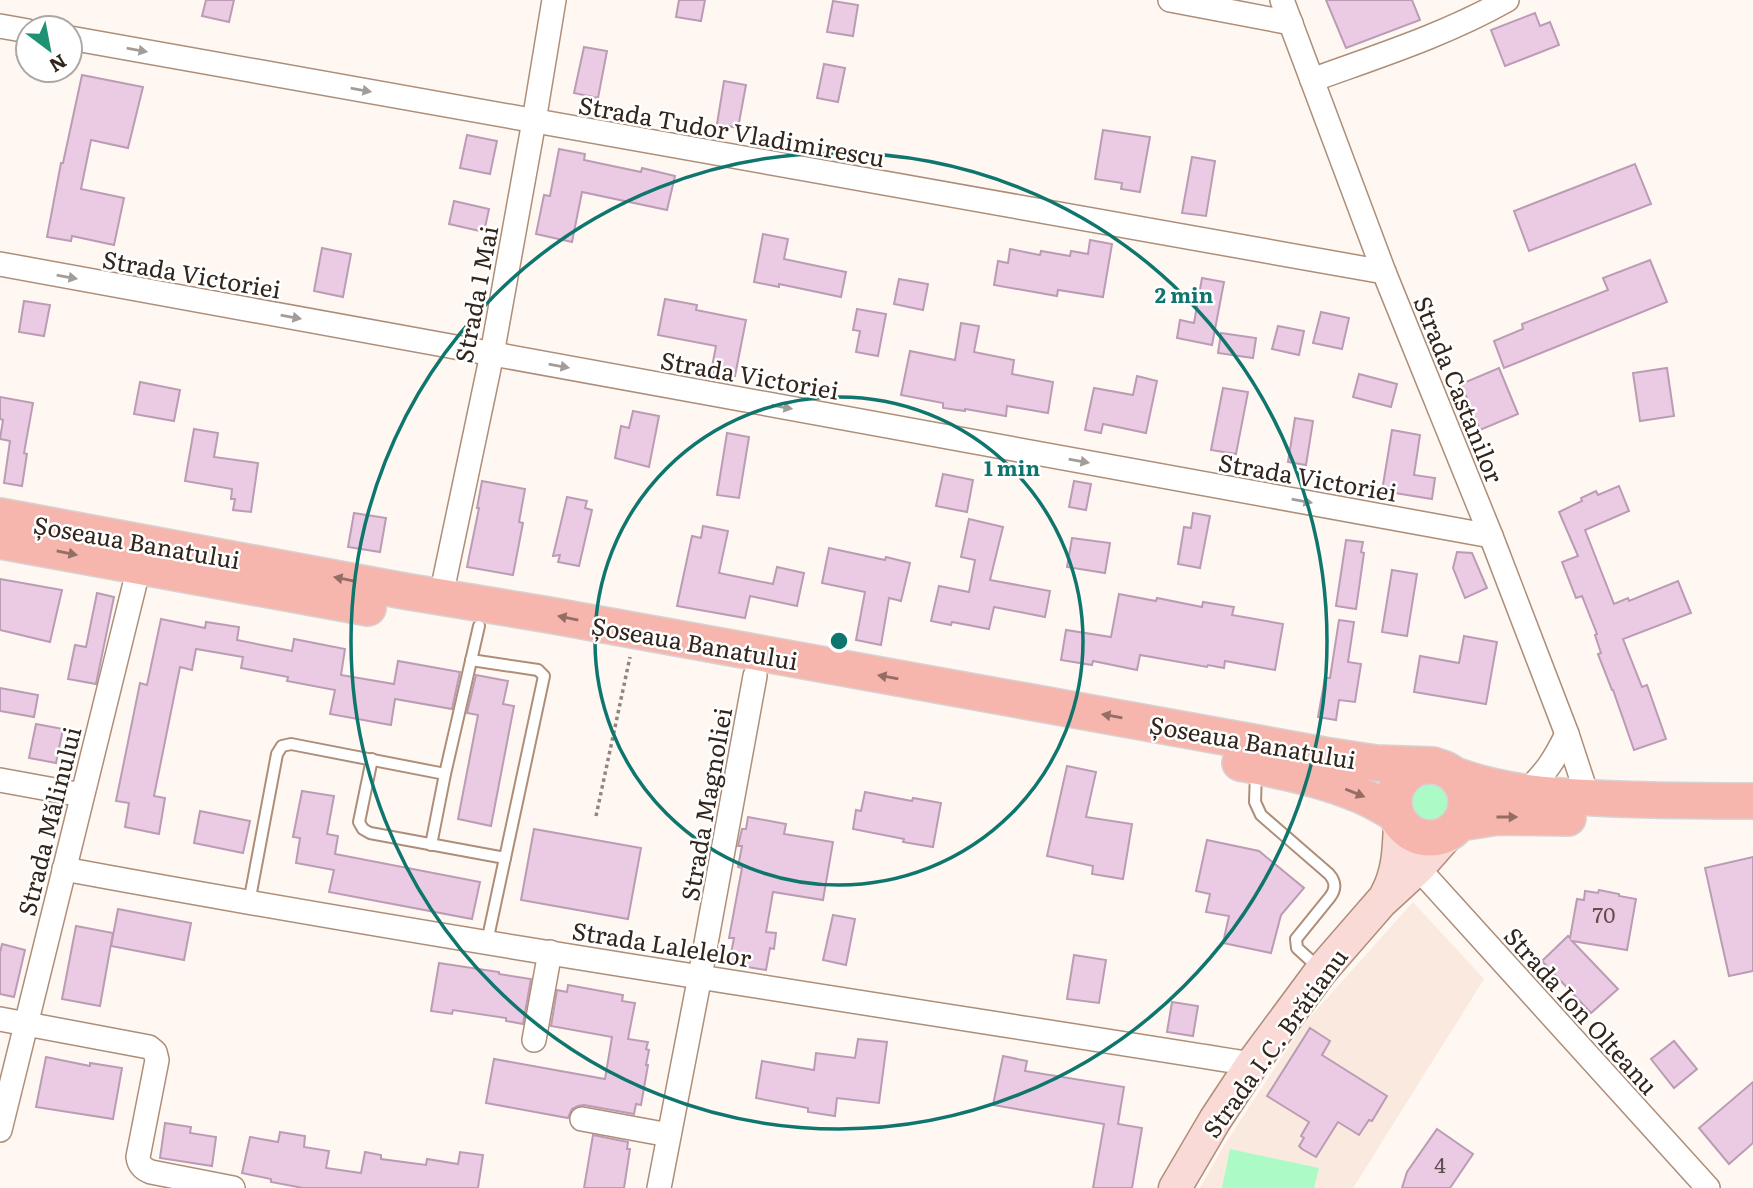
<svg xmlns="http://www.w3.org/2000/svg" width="1753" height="1188" viewBox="0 0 1753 1188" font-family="Literata,serif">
<rect width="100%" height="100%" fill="#fef7f2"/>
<polygon fill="#fae9de" points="1413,902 1484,979 1353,1188 1200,1188 1223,1147 1303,1025"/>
<g fill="#acfbc7">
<circle cx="1430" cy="801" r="20"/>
<polygon points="1230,1149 1319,1168 1314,1188 1222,1188"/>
</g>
<g fill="#ebcae3" stroke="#bb9cb4" stroke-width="2">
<polygon points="206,0 234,0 229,22 202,16"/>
<polygon points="679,0 705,0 701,21 676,17"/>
<polygon points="1326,0 1412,0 1420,20 1346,48"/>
<polygon points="833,1 858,5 853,36 827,32"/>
<polygon points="1535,13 1540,26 1550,22 1559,45 1505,66 1491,30"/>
<polygon points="584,47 607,51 598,98 574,93"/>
<polygon points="824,64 845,68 838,102 817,98"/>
<polygon points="82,75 143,87 128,148 91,140 81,189 124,198 114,245 72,236 71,241 47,237 61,163 63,163"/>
<polygon points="724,81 746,85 738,128 717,124"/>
<polygon points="1103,130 1150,137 1140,192 1121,189 1122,183 1095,179"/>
<polygon points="467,135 497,141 490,174 460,168"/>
<polygon points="559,149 585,154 584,160 641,172 642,168 675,176 667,210 582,192 572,242 536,234 544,195 550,196"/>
<polygon points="1192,157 1215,161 1206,216 1182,213"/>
<polygon points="1635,164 1651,204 1529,251 1514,211"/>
<polygon points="454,201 489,209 484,232 449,224"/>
<polygon points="763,234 788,239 784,259 846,272 841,297 779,284 779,287 754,282"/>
<polygon points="1090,240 1112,244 1103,297 1058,290 1057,296 994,285 998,261 1008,263 1010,249 1040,255 1041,251 1070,256 1071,251 1088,254"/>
<polygon points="322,248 351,254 343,297 314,291"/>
<polygon points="1650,260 1667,302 1504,368 1494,341 1523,329 1522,324 1608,290 1603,278"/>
<polygon points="1202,278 1224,282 1212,345 1177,338 1180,320 1194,323"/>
<polygon points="899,279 928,284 923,310 894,304"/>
<polygon points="665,299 697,305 696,310 746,320 735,376 711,372 716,346 658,335"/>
<polygon points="24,301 50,305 44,336 19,332"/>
<polygon points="857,309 886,314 878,356 856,352 860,331 853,330"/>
<polygon points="1321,312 1349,318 1342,349 1313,343"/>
<polygon points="961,323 979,326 974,352 1014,360 1012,374 1053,382 1048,413 1007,406 1006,416 965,409 965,411 943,408 943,403 901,395 910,351 955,360"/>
<polygon points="1278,326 1304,331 1299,355 1272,349"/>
<polygon points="1221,333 1256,338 1253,358 1218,353"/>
<polygon points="1499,368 1518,414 1480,430 1461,384"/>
<polygon points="1667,368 1674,416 1640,421 1633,373"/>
<polygon points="1359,374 1397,384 1391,407 1353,397"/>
<polygon points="1137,376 1157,381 1146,433 1103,424 1101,433 1085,430 1094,388 1133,395"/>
<polygon points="140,382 180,390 174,421 134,414"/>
<polygon points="1223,388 1248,392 1236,454 1211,450"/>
<polygon points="0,397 33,403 24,453 27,454 22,486 4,483 10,441 0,439 3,420 0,419"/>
<polygon points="633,411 659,416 649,467 615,458 621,426 629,428"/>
<polygon points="1295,418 1313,421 1306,465 1288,462"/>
<polygon points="194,429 218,433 214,457 258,463 251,512 233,510 235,499 231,499 232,489 185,481"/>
<polygon points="1392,430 1420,435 1414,475 1435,478 1432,499 1382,491"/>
<polygon points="727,433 749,437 739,498 717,495"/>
<polygon points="943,474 973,480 967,512 936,506"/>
<polygon points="482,481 525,489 519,522 523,523 513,575 467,567 479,508 477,508"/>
<polygon points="1074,481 1091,484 1086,510 1069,507"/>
<polygon points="1619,486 1629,511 1585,530 1614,604 1628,598 1629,601 1678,581 1691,613 1623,639 1642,687 1647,685 1666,739 1634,750 1613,690 1612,690 1598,654 1601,653 1595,635 1597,634 1582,596 1576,598 1562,562 1578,556 1559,512 1582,501 1581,498 1596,491 1598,495"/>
<polygon points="567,497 587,501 585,508 592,510 579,566 558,562 560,555 553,556"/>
<polygon points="354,513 386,518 380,552 348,547"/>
<polygon points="1193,513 1210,516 1200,568 1178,564 1184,527 1191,528"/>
<polygon points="969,519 1003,527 990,580 1050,591 1045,617 994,607 989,629 952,622 951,625 931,621 939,586 969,592 975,560 961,557"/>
<polygon points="703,526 728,531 719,573 773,584 777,567 804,573 797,606 750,596 745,618 677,606 692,536 701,538"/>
<polygon points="1072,538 1110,543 1105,573 1067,567"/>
<polygon points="1346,540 1363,542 1361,552 1364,553 1356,609 1336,606"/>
<polygon points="829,548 885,560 886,557 910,563 901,601 889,598 881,645 856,640 865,592 822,583"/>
<polygon points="1457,552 1472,553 1487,588 1465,598 1453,568"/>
<polygon points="1392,570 1417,574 1407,636 1382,632"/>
<polygon points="0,579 62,590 50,642 0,630"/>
<polygon points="97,593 114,597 96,684 68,679 75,645 86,647"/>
<polygon points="1119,594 1156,601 1157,598 1202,607 1203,602 1234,607 1232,615 1283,624 1275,670 1225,661 1224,668 1208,665 1207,667 1140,655 1137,670 1093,661 1092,665 1061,660 1066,630 1111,637"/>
<polygon points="161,619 205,628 206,622 239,627 237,640 292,651 294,639 345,649 341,675 394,684 398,661 460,672 452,709 395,699 391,725 330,714 335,690 287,681 288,677 241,668 243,657 196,649 192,670 180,667 154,796 165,798 159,834 125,827 129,803 116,801 140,683 147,685"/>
<polygon points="1339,620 1354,622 1348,662 1361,664 1355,702 1339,700 1336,720 1318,717 1325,678 1330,678"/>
<polygon points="1464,636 1497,642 1486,704 1414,692 1420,656 1459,663"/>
<polygon points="476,675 508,681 503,704 514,706 491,826 458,819 478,715 467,713"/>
<polygon points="0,688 38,695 34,717 0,711"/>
<polygon points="36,724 63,729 56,763 29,758"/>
<polygon points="1067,766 1096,772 1086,817 1132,824 1123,879 1092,874 1093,866 1047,856"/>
<polygon points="302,791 334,796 327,834 338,836 335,854 480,882 472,919 329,892 334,870 296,863 300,838 293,837"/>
<polygon points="865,792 912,801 913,798 941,803 933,847 903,842 904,839 853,829 856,810 861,811"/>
<polygon points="200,811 250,821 243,853 194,843"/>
<polygon points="748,817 786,824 784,834 833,842 823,900 773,892 766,932 776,933 774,949 770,948 766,970 729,964 734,938 729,938 742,868 738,867 742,846 738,846 742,829 746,829"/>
<polygon points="534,829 641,848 628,919 521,900"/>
<polygon points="1207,840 1259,851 1304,888 1281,915 1271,953 1223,943 1229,916 1206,912 1210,894 1196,891"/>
<polygon points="1753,857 1753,971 1729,976 1705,868"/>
<polygon points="1599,890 1619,894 1619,896 1636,899 1627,950 1572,941 1618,989 1591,1013 1542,961 1568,936 1570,938 1577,899 1584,900 1585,891 1598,893"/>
<polygon points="118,909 191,923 184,960 111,946"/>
<polygon points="833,915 855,919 846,965 823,960"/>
<polygon points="76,926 113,933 100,1006 62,999"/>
<polygon points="2,944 25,950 14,997 0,994 0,953"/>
<polygon points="1074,955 1106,960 1099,1003 1067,999"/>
<polygon points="439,963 499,972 499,974 531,979 523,1024 506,1021 506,1018 453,1010 452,1014 431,1011"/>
<polygon points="568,985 623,995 622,1001 635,1003 628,1039 648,1042 646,1049 649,1050 646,1065 648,1065 641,1105 636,1104 634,1114 584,1105 578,1106 572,1109 568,1118 486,1103 494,1059 605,1079 612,1037 551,1026 557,990 567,992"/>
<polygon points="1172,1002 1198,1006 1193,1036 1167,1032"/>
<polygon points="1310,1028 1330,1041 1322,1055 1387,1096 1372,1121 1369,1120 1359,1135 1338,1122 1316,1157 1302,1149 1299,1146 1304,1138 1301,1136 1309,1122 1267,1096"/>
<polygon points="858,1039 887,1042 879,1103 837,1098 835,1116 808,1112 808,1108 756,1098 762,1061 814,1070 816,1053 855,1058"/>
<polygon points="1674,1041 1697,1069 1674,1088 1651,1059"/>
<polygon points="1003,1056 1027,1061 1025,1071 1124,1087 1118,1124 1142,1128 1132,1188 1093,1188 1104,1124 993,1105"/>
<polygon points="46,1057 90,1066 90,1063 122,1068 113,1119 36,1107"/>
<polygon points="1753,1082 1753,1143 1729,1164 1699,1128"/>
<polygon points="165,1123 191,1127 190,1133 216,1137 212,1166 160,1158"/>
<polygon points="1437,1129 1473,1154 1450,1188 1402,1188 1407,1172"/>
<polygon points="280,1132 305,1136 304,1147 329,1151 326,1168 361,1173 365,1152 381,1155 381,1159 426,1165 427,1159 458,1164 460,1152 483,1155 478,1188 303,1188 271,1182 271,1179 242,1173 250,1137 278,1142"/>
<polygon points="593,1135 628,1142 627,1149 630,1149 624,1188 584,1188"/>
</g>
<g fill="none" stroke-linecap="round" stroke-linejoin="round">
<defs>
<g id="lane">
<polyline points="471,660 538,670 544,676 487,942"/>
<polyline points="372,759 359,822 363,829 370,833 505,858"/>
<path d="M1256 772 1255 802 1261 815 1329 874C1336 882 1336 889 1330 897L1296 939 1297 948 1319 968"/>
<polyline points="431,845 445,774 479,626"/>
<polyline points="249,903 277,754 282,746 291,744 445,774"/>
</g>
<g id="street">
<polyline points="1170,0 1291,23"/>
<polyline points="1282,0 1384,272 1491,536 1567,734 1588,798"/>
<polyline points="0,26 28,31"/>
<polyline points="70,38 1384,272"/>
<path d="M1312 80C1378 56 1445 35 1507 0"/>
<polyline points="0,264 1491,536"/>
<polyline points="441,596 492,354 534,121 554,0"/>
<polyline points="0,780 82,795"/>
<path d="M1525 793C1546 772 1554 761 1567 734"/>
<polyline points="1418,868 1708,1188"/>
<path d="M64 869C458 942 856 1001 1252 1064"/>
<path d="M0 1019 149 1047 155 1052 157 1060 138 1157C139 1165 143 1169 151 1172L233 1188"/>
<polyline points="534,1040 550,952"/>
<polyline points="582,1119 669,1135"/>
<polyline points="0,1130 139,567"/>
<polyline points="659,1188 700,976 755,676"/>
</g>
<g id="secondary">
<path d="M1386 895C1399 872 1399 847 1400 822"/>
<polyline points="1175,1188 1215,1120 1252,1064 1321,971 1381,902 1418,868 1449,833"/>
</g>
<g id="primary">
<polyline points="0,516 404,591 549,615 1324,755 1376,763 1433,765"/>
<polyline points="0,541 368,608"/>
<path d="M1240 763C1281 771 1324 779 1362 796 1374 801 1385 808 1396 814"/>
<circle cx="1430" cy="802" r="36"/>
<path d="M1457 776C1502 792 1548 796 1596 798 1648 801 1700 801 1753 801"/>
<polyline points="1460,823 1498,817 1568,818"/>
</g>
</defs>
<use href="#lane" stroke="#ae8e78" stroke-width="14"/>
<use href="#street" stroke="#ae8e78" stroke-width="26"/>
<use href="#secondary" stroke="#ae8e78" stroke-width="35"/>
<use href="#primary" stroke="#d6d3d2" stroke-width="38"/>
<polyline stroke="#91867f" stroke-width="3.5" stroke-dasharray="3.5 3.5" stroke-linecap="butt" points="596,816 630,657"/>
<use href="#lane" stroke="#fff" stroke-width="10"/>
<use href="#street" stroke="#fff" stroke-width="23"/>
<use href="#secondary" stroke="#fadad6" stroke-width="32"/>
<use href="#primary" stroke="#f6b5ad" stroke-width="35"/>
</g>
<defs><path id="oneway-solid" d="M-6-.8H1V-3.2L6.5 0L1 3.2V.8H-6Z" transform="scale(1.75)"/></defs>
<g fill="#a39d99">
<use href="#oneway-solid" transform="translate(137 50) rotate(10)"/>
<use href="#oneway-solid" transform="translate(361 90) rotate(10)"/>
<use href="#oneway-solid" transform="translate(67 277) rotate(10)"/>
<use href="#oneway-solid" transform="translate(291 317) rotate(10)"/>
<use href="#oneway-solid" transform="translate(559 366) rotate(10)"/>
<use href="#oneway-solid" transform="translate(782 407) rotate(10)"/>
<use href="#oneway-solid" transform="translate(1079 461) rotate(10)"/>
<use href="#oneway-solid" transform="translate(1302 501) rotate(10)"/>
</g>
<g fill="#946d64">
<use href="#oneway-solid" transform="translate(67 553) rotate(11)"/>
<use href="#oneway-solid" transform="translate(344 579) rotate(-169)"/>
<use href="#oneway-solid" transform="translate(568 618) rotate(-169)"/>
<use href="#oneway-solid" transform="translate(888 677) rotate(-170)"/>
<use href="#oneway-solid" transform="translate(1112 716) rotate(-170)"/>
<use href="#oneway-solid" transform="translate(1355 793) rotate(22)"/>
<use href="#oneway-solid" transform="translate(1507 817)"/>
</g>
<g fill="none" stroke="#0f766e" stroke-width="3.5">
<circle cx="839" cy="641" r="244"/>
<circle cx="839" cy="641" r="488"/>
</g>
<g text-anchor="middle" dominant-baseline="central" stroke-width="5" stroke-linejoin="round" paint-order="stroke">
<g font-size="21" fill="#604e4e">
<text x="1604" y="913">70</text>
<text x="1440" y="1163">4</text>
</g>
<g font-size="24" fill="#32251c" stroke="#fff">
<text transform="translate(732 130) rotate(10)">Strada Tudor Vladimirescu</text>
<text transform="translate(192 273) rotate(10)">Strada Victoriei</text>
<text transform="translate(475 294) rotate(-79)">Strada 1 Mai</text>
<text transform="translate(750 374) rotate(10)">Strada Victoriei</text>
<text transform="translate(1460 389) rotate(68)">Strada Castanilor</text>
<text transform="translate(1308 476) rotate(10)">Strada Victoriei</text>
<text transform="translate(137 541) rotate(10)">Șoseaua Banatului</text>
<text transform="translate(695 642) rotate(10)">Șoseaua Banatului</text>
<text transform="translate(1253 741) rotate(10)">Șoseaua Banatului</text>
<text transform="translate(705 804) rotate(-80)">Strada Magnoliei</text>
<text transform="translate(48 821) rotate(-76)">Strada Mălinului</text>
<text transform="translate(662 943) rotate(9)">Strada Lalelelor</text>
<text transform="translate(1582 1010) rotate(48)">Strada Ion Olteanu</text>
<text transform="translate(1274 1042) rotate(-54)">Strada I.C. Brătianu</text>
</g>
</g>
<circle cx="839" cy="641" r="10" fill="#0f766e" stroke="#fff" stroke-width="3.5"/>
<g font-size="21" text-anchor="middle" font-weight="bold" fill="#0f766e" stroke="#fff" stroke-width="5" stroke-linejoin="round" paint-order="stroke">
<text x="1184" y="303">2 min</text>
<text x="1012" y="476">1 min</text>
</g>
<g transform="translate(49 49) rotate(148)"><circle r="33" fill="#ffffff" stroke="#ada8a4" stroke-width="2"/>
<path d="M0-5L12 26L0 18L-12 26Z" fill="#1f9274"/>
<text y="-10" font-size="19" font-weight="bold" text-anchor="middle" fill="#32251c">N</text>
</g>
</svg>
